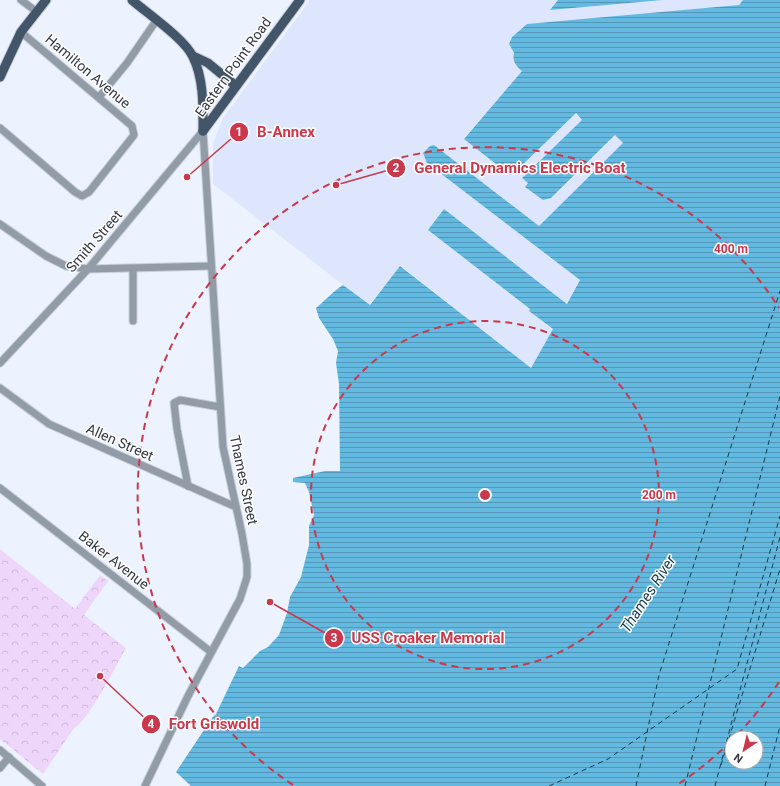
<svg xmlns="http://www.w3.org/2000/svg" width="780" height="786" viewBox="0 0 780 786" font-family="Roboto,sans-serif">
<defs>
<pattern id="forest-crowns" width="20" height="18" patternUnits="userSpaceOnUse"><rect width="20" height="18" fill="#eed6fa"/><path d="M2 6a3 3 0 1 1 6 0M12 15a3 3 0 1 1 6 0" fill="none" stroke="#cdb8d8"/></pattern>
<pattern id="water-rules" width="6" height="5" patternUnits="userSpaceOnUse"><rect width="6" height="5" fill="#64b9e0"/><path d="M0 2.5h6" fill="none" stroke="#5397b7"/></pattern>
</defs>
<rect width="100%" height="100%" fill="#edf2ff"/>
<polygon fill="#dee6fe" points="310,0 558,0 551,10 663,0 743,0 739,5 525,26 512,37 509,44 522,71 464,138 511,175 514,173 575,113 582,120 522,178 528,183 525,186 543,200 552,198 616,135 623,143 539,226 434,145 424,153 427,163 580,280 567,304 444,209 428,230 530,309 529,311 553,330 531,368 401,266 369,305 213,184 213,143 223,118"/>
<path fill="url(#forest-crowns)" d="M0 549 75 609 100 575 108 581 84 615 126 648C116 665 89 721 74 728L43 774 0 739Z"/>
<g fill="url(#water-rules)" fill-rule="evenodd">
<polygon points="558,0 663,0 550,10"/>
<path d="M743 0H780V786H191L176 772 212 718 216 714 239 666 243 668 260 651 268 647 279 635 287 613 290 597 301 577 309 545V526L314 515 309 492 305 483 293 482V478L325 471H340L339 384 336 363 338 351 333 339 319 318 316 308C326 300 332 292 343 285L370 305 400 266 531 368 553 329 529 311 530 309 428 230 444 209 567 304 580 280 427 163 423 153 430 146 434 145 539 226 623 143 615 135 551 198 543 200 525 187 528 183 522 178 582 120 576 113 514 173 510 175 464 139 522 71C516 66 512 61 514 53L509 44 512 37 527 24 739 5ZM732 738H756V762H732Z"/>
</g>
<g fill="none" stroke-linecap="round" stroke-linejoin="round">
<g stroke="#163c4d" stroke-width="1" stroke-dasharray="5 4" stroke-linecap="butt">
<polyline points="721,765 780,569"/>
<polyline points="549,786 608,759 737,669 780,516"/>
<polyline points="636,786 659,675 780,291"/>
<polyline points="685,786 780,396"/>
<polyline points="715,786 780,537"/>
<polyline points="765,786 780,726"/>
</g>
<defs>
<g id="minor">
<polyline points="21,0 37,12"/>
<polyline points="99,97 127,63 156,21"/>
<polyline points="0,128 75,192 82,196 89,192 134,135 132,126 21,32"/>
<polyline points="0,224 46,256 66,266 88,269 211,266"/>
<polyline points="133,269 133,321"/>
<polyline points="0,363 88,269 203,131"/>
<polyline points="0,388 49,424 236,507"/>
<polyline points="188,486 177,429 174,403 180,400 220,407"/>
<polyline points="0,488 211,652"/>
<polyline points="0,750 42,786"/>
<polyline points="0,768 9,757"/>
<polyline points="145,786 188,696 240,599 247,577 247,564 242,534 223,447 203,131"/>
</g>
<g id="major">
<path d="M132 0C148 14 185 39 193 57 204 79 203 107 203 131"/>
<polyline points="193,56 208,63 236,86"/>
<polyline points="0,77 21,32 46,0"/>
<polyline points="203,131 300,0"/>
</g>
</defs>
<use href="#minor" stroke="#c8cdda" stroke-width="9"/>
<use href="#major" stroke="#c8cdda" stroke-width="11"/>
<use href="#minor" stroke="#919ca7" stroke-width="7"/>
<use href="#major" stroke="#435669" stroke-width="9"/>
</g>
<g fill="none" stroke="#c9384b" stroke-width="2" stroke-dasharray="7 5">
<circle cx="485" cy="495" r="174"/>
<path d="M779 682A348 348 0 0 1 735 737M731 741A348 348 0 0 1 677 785M293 785A348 348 0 1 1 779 308"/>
</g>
<g text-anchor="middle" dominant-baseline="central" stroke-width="3" stroke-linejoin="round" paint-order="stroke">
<g font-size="14" fill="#343845" stroke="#fff">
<text transform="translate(233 67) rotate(-54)">Eastern Point Road</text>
<text transform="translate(88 71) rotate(40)">Hamilton Avenue</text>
<text transform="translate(94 241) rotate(-49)">Smith Street</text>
<text transform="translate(120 442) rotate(24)">Allen Street</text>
<text transform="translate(244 480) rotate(78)">Thames Street</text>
<text transform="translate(114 560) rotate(38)">Baker Avenue</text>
</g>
<g font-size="15" font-style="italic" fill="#163c4d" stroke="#fff">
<text transform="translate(648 594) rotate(-57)">Thames River</text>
</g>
</g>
<circle cx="485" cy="495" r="6" fill="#c9384b" stroke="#fff" stroke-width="2"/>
<g font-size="12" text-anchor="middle" font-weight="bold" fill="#c9384b" stroke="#fff" stroke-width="3" stroke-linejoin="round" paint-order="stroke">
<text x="731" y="253">400 m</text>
<text x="659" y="499">200 m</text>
</g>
<path fill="none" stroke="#c9384b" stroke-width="1.5" d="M187 177L239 132M336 185L396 168M270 602L334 638M100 676L151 724"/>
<g fill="#c9384b" stroke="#fff" stroke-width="1.5">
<circle cx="187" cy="177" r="4"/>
<circle cx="336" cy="185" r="4"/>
<circle cx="270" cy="602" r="4"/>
<circle cx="100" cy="676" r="4"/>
<circle cx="239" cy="132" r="10"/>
<circle cx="396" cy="168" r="10"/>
<circle cx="334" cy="638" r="10"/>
<circle cx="151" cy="724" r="10"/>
</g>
<g font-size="12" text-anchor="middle" font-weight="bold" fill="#fff">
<text x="239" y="136">1</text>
<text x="396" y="172">2</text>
<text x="334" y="642">3</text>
<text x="151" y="728">4</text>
</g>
<g font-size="15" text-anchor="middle" font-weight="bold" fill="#c9384b" stroke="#fff" stroke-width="3" stroke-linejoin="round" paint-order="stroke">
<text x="286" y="137">B-Annex</text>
<text x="520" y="173">General Dynamics Electric Boat</text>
<text x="428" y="643">USS Croaker Memorial</text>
<text x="214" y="729">Fort Griswold</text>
</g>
<g transform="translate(744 750) rotate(215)"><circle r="19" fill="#ffffff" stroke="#aeafb5"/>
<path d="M0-3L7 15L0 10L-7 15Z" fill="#c9384b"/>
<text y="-6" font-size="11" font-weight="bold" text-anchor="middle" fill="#343845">N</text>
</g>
</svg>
